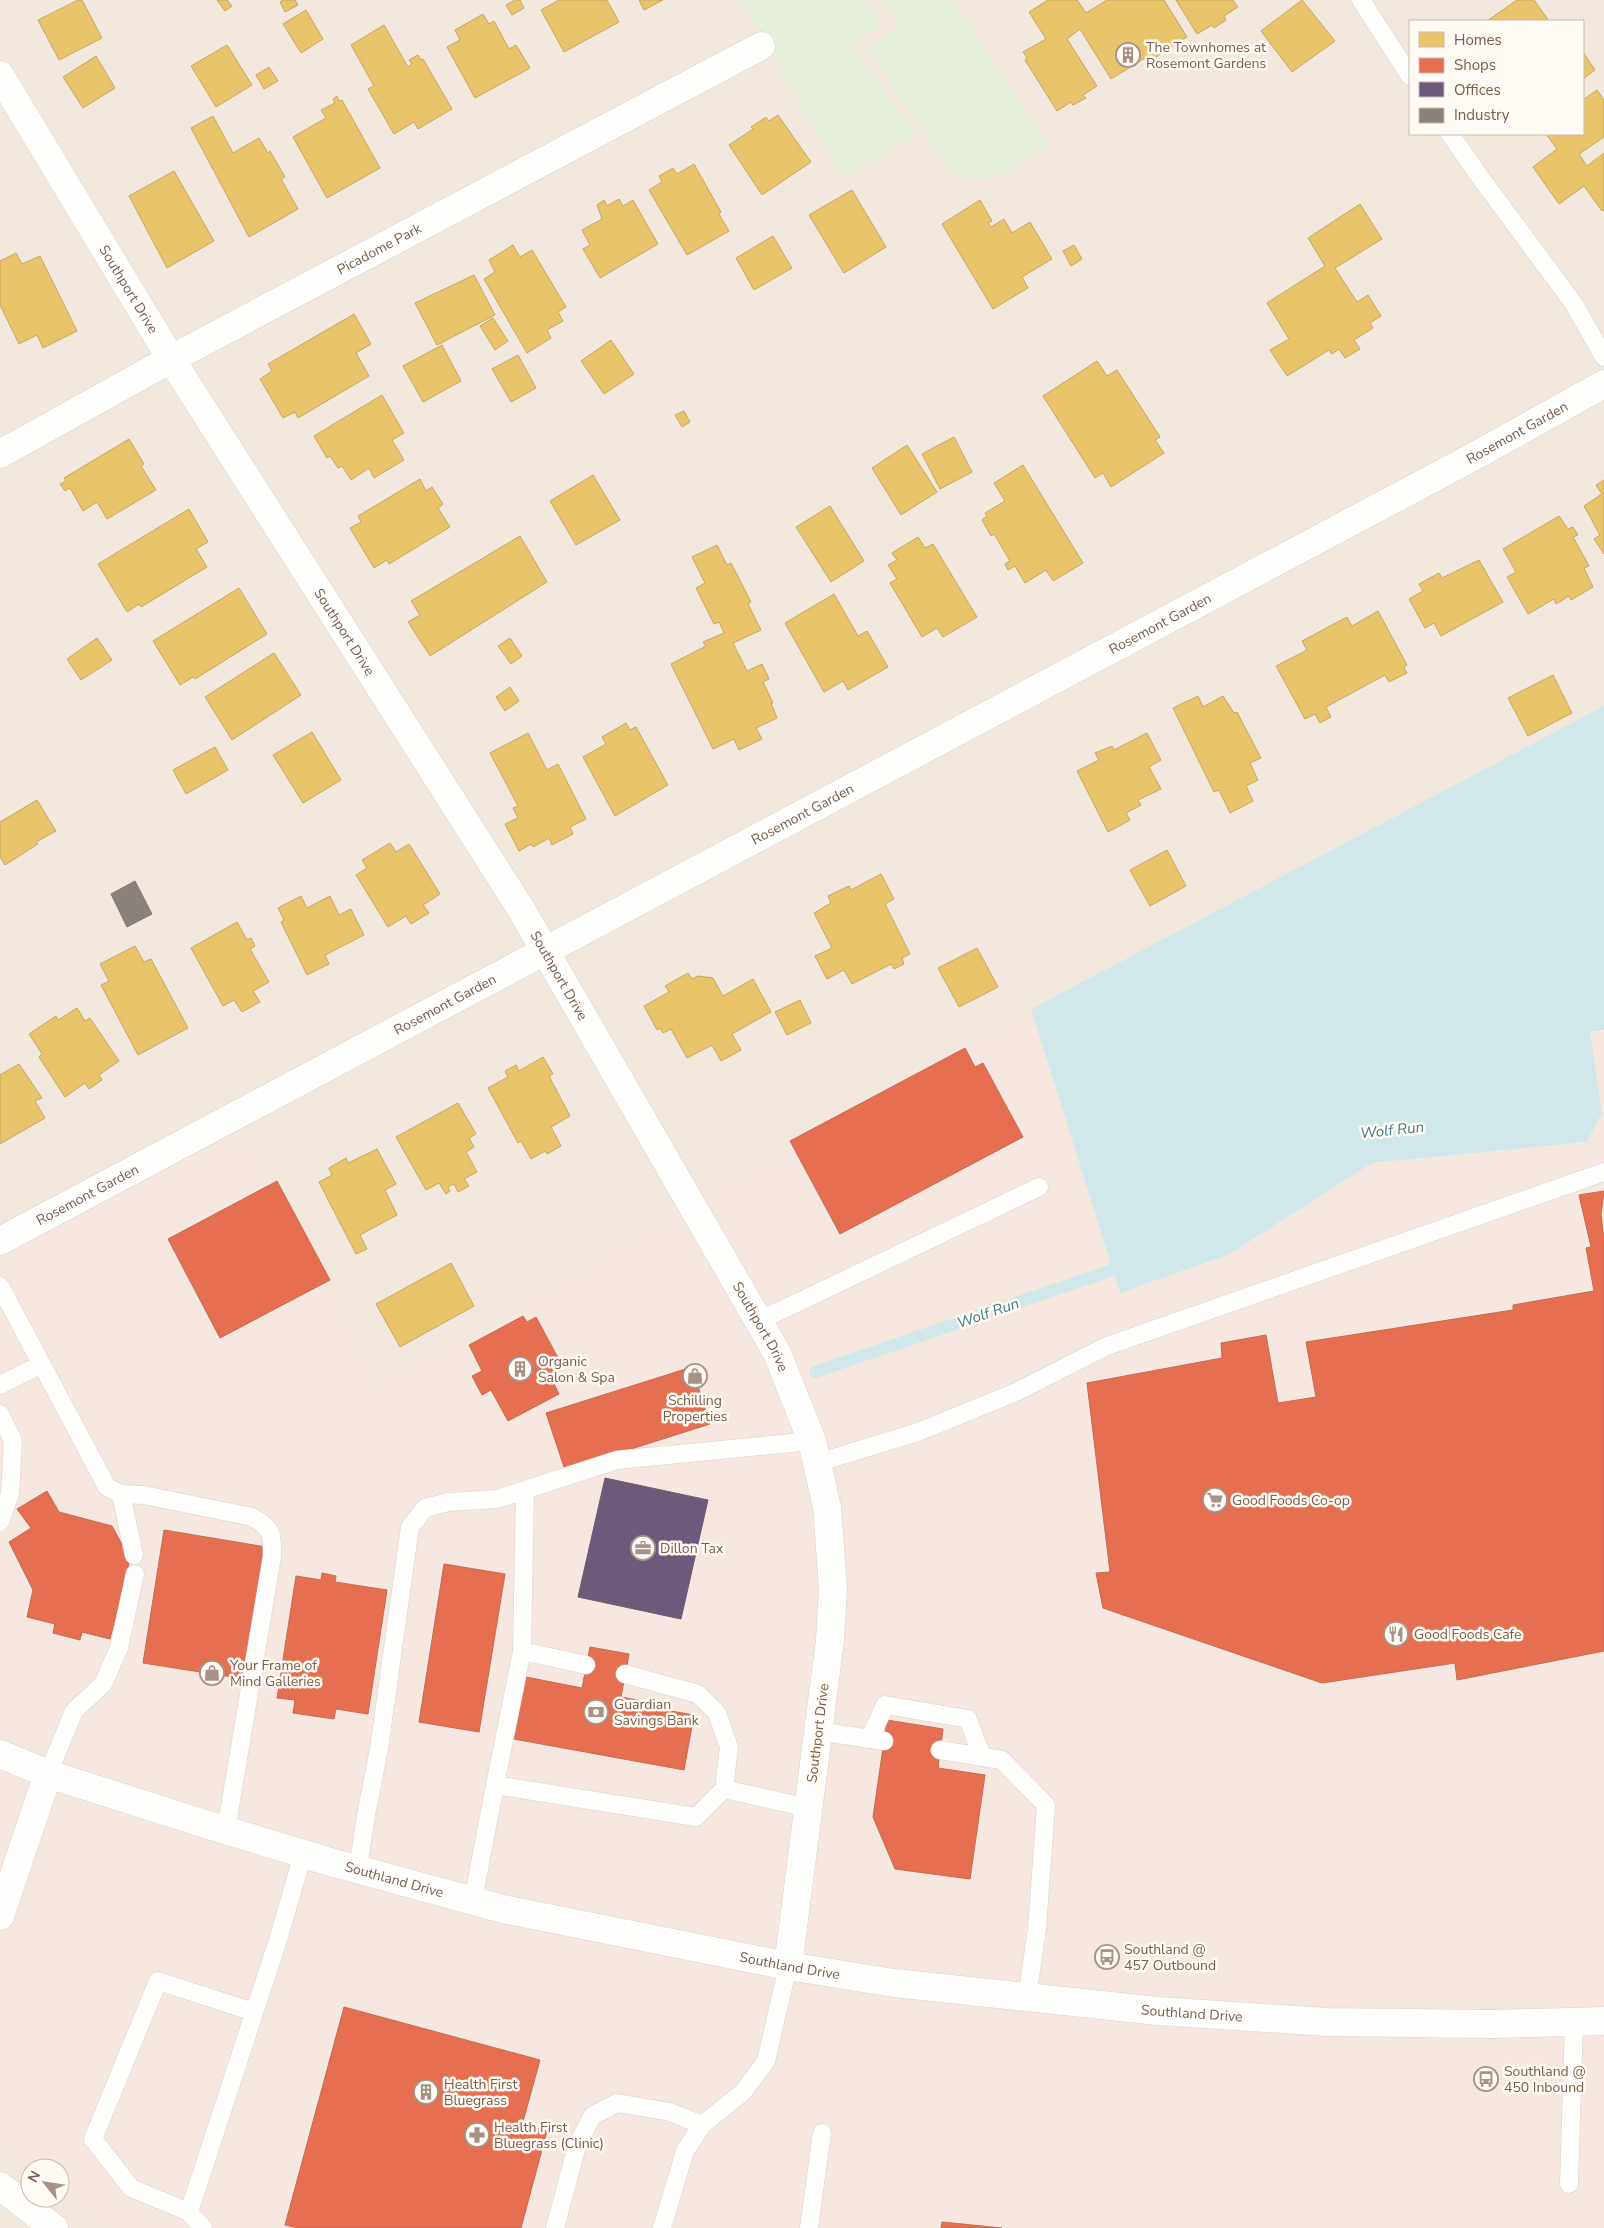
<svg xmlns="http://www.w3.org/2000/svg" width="1604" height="2228" viewBox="0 0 1604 2228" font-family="'Nunito Sans',sans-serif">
<rect width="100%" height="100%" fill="#f9f5f0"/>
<g fill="#f2e8de" fill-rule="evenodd">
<path d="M0 0H1604V706L1031 1009 380 1383 236 1117 0 1241ZM1410 21H1583V134H1410Z"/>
<polygon points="0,2146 30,2169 30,2198 60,2198 60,2192 106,2228 0,2228"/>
</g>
<polygon fill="#f6e8e1" points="1031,1009 1120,1293 1228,1255 1372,1163 1587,1142 1602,1113 1589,1032 1604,1031 1604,2228 106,2228 60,2192 60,2168 30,2169 0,2146 0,1241 236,1116 380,1382"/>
<g fill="#e7f0db">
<polygon points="741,0 864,0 880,25 851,45 916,135 843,178"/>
<polygon points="883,0 953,0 1049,146 990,179 954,176 867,47 900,26"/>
</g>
<polygon fill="#d0e8ea" points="1604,706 1604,1030 1590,1032 1602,1113 1587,1142 1372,1163 1228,1255 1120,1293 1031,1009"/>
<g fill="#e9c46a" stroke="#c8a561">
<polygon points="78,0 82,0 102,38 59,60 38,20"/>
<polygon points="217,0 227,0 232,6 225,11"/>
<polygon points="283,0 295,0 298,5 285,12 280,2"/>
<polygon points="515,0 520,0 524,8 512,15 506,5"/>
<polygon points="559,0 607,0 619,22 564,52 541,10"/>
<polygon points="639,0 663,0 644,10"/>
<polygon points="1048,0 1077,0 1086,13 1107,0 1164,0 1187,37 1148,62 1145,58 1111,79 1080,29 1067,39 1097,86 1083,95 1086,98 1073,105 1071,102 1057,111 1025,60 1027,58 1023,52 1046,39 1029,12"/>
<polygon points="1176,0 1233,0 1238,7 1224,16 1226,20 1214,28 1212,25 1197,34"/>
<polygon points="1302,0 1335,41 1292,72 1261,31"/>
<polygon points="1517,0 1534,0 1549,21 1487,21"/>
<polygon points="306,10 323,39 301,53 283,24"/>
<polygon points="483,14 489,24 494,21 509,49 516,45 530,68 475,98 447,47 460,40 455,30"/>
<polygon points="384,25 408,67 412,64 409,60 418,55 421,60 423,59 452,109 418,129 414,122 394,134 368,89 374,86 351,45"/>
<polygon points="227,45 252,85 216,107 191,66"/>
<polygon points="1583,52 1595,70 1583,79"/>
<polygon points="96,56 115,88 83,108 63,77"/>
<polygon points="269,67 278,81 264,89 256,75"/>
<polygon points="1597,90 1604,100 1604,137 1579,154 1587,166 1604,153 1604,210 1602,211 1584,186 1559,204 1533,167 1557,149 1546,134 1583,134 1583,100"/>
<polygon points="337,96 339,101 342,100 380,168 327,198 293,137 326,118 321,110 335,103 333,99"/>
<polygon points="778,115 811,162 762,195 729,145 753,129 751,127 766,117 769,121"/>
<polygon points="213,116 233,153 259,138 268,153 270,151 285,177 281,179 298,209 249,237 191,128"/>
<polygon points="694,164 721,212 719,214 729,231 687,255 649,190 662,182 659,176 673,168 677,174"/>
<polygon points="174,171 214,241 167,268 129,196"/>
<polygon points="852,190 886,247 844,273 809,215"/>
<polygon points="619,199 623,206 633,200 658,244 600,278 583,249 590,245 582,230 602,219 597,205 604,200 607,206"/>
<polygon points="980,200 992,221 988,223 991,227 1004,219 1012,233 1030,222 1052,259 1022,277 1028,288 993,309 942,224"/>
<polygon points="1360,204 1382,239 1335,268 1357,302 1368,295 1381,316 1370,323 1373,328 1354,340 1360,349 1345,358 1339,349 1332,354 1329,350 1287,376 1270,350 1289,339 1267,303 1325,266 1308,238"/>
<polygon points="773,236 792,268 754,290 736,258"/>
<polygon points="513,245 520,257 532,250 566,307 558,312 563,321 547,330 551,338 527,353 484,279 495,272 489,260"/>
<polygon points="1074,245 1082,259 1071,266 1063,251"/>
<polygon points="16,253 22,264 40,256 77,331 43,348 37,335 19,344 0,305 0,261"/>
<polygon points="474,275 495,315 437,345 415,303"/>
<polygon points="354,314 371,344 356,353 369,376 298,418 295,412 283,418 260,379 272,371 268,364"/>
<polygon points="493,318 508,341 495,350 480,326"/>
<polygon points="611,340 634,374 604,394 581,361"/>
<polygon points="442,345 461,381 423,402 403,366"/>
<polygon points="518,355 536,388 511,402 492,369"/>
<polygon points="1097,361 1107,376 1117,370 1160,437 1155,440 1164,453 1111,487 1103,473 1095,478 1043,396"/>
<polygon points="382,395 404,433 392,440 404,460 374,478 369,468 351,480 342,466 338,468 330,456 327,458 314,436"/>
<polygon points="684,411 690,422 682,427 675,415"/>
<polygon points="954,437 972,472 940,489 922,454"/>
<polygon points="129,439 144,464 141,466 156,490 107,519 97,502 83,511 70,488 65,491 60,484 66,481 64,478"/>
<polygon points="907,445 937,492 901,515 872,468"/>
<polygon points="1023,465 1083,563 1053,581 1046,570 1025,583 1015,566 1008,570 1005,564 1010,561 994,534 991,536 982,520 987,516 985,513 1005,501 994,483"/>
<polygon points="593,475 620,520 576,545 550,501"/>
<polygon points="420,479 426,491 432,487 443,504 438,508 450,527 389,564 387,560 374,568 350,528 361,522 358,516"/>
<polygon points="1604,480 1604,554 1594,539 1600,535 1584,506 1602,494 1596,485"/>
<polygon points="830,506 864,561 831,582 796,527"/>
<polygon points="189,509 208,542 196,549 207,567 141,607 139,604 127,612 98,564"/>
<polygon points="1559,516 1568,529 1573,527 1578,535 1573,537 1589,566 1584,568 1593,587 1571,600 1569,596 1556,604 1554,599 1528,614 1507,577 1516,572 1503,549"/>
<polygon points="520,536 547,582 430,656 408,622 420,615 411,601"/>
<polygon points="918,537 925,548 933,544 977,617 943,637 937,628 922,637 890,583 897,579 888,565 897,560 892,553"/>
<polygon points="717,545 727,565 731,563 751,602 748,604 761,630 733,643 747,671 762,664 769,679 763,682 773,703 771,703 777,718 756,728 762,739 739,750 734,739 713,749 671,664 706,646 703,642 724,633 719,622 714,624 696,588 705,583 692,557"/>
<polygon points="1479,560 1503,602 1441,636 1434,623 1425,628 1409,599 1423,591 1419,584 1439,573 1442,578"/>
<polygon points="239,588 267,634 195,679 193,677 180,685 153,641"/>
<polygon points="834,594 858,636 867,631 888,667 848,690 843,681 824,692 785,623"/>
<polygon points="1378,611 1407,665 1404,668 1407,673 1389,682 1385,675 1326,707 1331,717 1320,723 1315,714 1305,719 1276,666 1307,650 1302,641 1347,617 1352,626"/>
<polygon points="97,638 112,660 81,680 67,659"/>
<polygon points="510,638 522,656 511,664 498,646"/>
<polygon points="274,653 301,695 232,740 205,697"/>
<polygon points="1553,675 1572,713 1528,736 1508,698"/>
<polygon points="510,687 519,701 505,711 496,697"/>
<polygon points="1198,696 1203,707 1223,696 1234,713 1237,712 1261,758 1250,763 1258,780 1246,786 1253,801 1230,813 1219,790 1214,792 1173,708"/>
<polygon points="626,723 630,730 636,727 668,785 615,816 583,757 606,744 602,737"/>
<polygon points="312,732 341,780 303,803 273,755"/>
<polygon points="528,733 547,770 558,764 586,819 570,827 573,834 552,845 549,838 533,847 531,844 519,851 505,824 518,818 513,808 518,806 490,753"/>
<polygon points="1147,733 1161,760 1149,767 1161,789 1138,800 1141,805 1126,813 1130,820 1108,832 1077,771 1099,760 1095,753 1112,746 1114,750"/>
<polygon points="215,747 228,770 186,794 173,770"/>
<polygon points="37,800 56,831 36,842 38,844 5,865 0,857 0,822"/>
<polygon points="390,843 396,852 409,844 440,894 423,905 429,913 411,924 406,916 388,927 356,875 367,868 362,860"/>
<polygon points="1167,850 1186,886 1150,906 1130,870"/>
<polygon points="881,874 894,899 885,904 910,954 902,958 904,964 894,969 891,964 852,984 844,970 827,979 815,956 832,948 814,913 831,903 828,896 849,886 851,890"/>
<polygon points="301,896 307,908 330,896 339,915 351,909 364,935 325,955 329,964 307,975 281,922 284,920 278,908"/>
<polygon points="237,922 247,940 251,938 255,946 250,949 269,982 253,991 260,1002 242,1012 234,1000 223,1006 191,948"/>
<polygon points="135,946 144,962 151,959 188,1028 138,1055 101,985 109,981 100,964"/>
<polygon points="977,948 998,987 959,1007 938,968"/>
<polygon points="688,973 692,979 698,976 713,978 723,996 753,979 771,1012 732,1034 741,1050 721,1061 712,1045 687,1058 671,1029 663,1033 660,1028 657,1030 644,1006 669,992 665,986"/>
<polygon points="800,1000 811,1023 787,1035 775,1012"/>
<polygon points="77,1008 85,1021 90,1018 119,1061 99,1075 102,1080 89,1089 85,1083 65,1097 39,1057 42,1054 29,1034 56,1016 58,1020"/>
<polygon points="543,1057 553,1074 549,1076 570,1116 551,1127 561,1146 547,1154 545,1151 531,1159 521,1141 518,1143 488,1088 508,1077 505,1071 516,1065 519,1071"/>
<polygon points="19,1064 42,1098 35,1101 45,1118 0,1144 0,1075"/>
<polygon points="458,1103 476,1134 469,1138 474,1147 466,1152 477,1172 464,1179 469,1186 458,1192 454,1184 448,1187 450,1191 446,1194 439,1183 426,1190 396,1137"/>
<polygon points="377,1149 396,1184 385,1190 397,1215 360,1235 367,1249 356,1254 319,1182 332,1175 329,1168 346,1158 348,1163"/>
<polygon points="451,1263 474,1306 400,1347 376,1304"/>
</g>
<g fill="#e76f51" stroke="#c66950">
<polygon points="965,1048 975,1067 983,1063 1023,1137 840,1234 790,1141"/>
<polygon points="277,1181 330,1280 220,1338 168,1239"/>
<polygon points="1604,1191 1601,1214 1604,1240 1604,1651 1457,1680 1455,1663 1322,1683 1103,1608 1096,1573 1110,1572 1087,1383 1222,1358 1221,1343 1266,1335 1278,1403 1316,1397 1306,1342 1513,1310 1513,1305 1594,1291 1586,1248 1591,1247 1579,1195"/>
<polygon points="523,1316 527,1322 536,1317 563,1367 549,1374 559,1394 508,1421 491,1390 482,1395 472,1376 482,1371 469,1345"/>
<polygon points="692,1367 710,1424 565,1470 546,1413"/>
<polygon points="47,1491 59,1512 112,1526 130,1559 110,1639 82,1632 80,1640 53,1633 55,1624 27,1617 33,1590 9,1542 31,1528 17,1509"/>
<polygon points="164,1530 266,1547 245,1679 143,1663"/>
<polygon points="444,1564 505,1574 479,1732 419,1722"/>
<polygon points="322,1573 336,1576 335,1582 387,1590 368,1714 336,1709 334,1719 293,1713 295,1700 277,1698 296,1576 321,1580"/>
<polygon points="590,1647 629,1654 621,1697 654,1703 653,1708 694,1715 684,1770 514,1739 526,1677 582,1688"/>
<polygon points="887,1720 943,1729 938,1768 985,1775 970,1879 895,1869 873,1817"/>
<polygon points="344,2007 540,2060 522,2125 547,2131 521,2228 298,2228 285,2225"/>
<polygon points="942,2222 1002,2228 941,2228"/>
</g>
<polygon fill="#6d597a" stroke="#715a6c" points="605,1478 708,1500 681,1619 578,1597"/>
<polygon fill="#8a817c" stroke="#85766e" points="135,881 152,914 127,927 111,894"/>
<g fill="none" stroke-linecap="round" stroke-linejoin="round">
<polyline stroke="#d0e8ea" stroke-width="12" points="815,1372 1104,1273 1127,1263"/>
<defs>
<g id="lane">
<polyline points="1361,0 1410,76"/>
<polyline points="1450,134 1480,177 1574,304 1604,357"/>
<path d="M0 1286 107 1487 121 1494 144 1495 252 1517C273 1529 272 1533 272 1557L226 1830"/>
<polyline points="759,1321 1039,1187"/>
<polyline points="0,1385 42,1364"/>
<polyline points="0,1414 13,1441 10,1494 0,1522"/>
<polyline points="817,1463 918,1432 1016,1392 1107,1346 1604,1172"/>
<polyline points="121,1494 134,1555"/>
<polyline points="522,1651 525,1490"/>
<polyline points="586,1665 522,1651 495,1785 696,1817 724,1789 729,1747 717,1713 698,1694 625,1674"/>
<polyline points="818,1731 884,1741"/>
<polyline points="870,1739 885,1705 968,1719 982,1757"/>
<polyline points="940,1750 1002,1760 1046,1805 1037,1929 1027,1998"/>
<polyline points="48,1774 74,1711 103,1684 119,1648 135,1574"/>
<polyline points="724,1789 808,1808"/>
<polyline points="358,1869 366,1815 379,1749 410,1527 425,1508 448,1502 497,1499 617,1460 812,1441"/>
<polyline points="473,1900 495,1785"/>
<polyline points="1569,2184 1574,2021"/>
<polyline points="189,2212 278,1940 303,1854"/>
<polyline points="203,2228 189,2212 131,2188 93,2139 158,1981 254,2012"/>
<polyline points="555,2228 577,2146 592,2116 617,2103 670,2112 702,2125"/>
<polyline points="662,2228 685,2151 702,2125 743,2092 766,2061 788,1966"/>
<polyline points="809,2228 822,2133"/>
</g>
<g id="street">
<path id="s1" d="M0 75 171 359 521 909 777 1353 812 1441 827 1507 833 1588 830 1640 788 1966"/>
<path id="s2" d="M0 454 171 359 761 46"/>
<polyline points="0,1916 48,1774"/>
<polyline points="0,2186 54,2228"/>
</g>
<g id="secondary">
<path id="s3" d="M0 1241 1471 458 1604 384"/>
<path id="s4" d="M0 1754 48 1774 205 1824 327 1861 503 1909 788 1966 894 1983 1158 2011 1327 2022 1492 2024 1604 2021"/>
</g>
</defs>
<use href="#lane" stroke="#d7d1cb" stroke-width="19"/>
<use href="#street" stroke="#d7d1cb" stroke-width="29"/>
<use href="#secondary" stroke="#d9d2cb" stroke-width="29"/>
<use href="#lane" stroke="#fefefd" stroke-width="18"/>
<use href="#street" stroke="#fefefd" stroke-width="28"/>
<use href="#secondary" stroke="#fefefd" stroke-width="28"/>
</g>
<defs>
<symbol id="building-ring" viewBox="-11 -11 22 22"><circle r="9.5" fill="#fffaf3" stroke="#a69286" stroke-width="1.5"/><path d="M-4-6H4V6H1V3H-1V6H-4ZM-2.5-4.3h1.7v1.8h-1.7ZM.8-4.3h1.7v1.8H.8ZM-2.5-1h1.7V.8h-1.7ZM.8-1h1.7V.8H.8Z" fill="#a69286"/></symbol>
<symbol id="shop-ring" viewBox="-11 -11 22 22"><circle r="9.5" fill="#fffaf3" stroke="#a69286" stroke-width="1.5"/><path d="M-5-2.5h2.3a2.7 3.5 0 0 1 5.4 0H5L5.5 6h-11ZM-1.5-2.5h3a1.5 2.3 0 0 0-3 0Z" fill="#a69286"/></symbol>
<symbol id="supermarket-ring" viewBox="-11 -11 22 22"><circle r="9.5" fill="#fffaf3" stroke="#a69286" stroke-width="1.5"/><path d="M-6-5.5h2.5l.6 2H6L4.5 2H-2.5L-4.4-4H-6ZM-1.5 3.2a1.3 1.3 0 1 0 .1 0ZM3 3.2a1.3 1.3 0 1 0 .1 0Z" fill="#a69286"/></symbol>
<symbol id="office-ring" viewBox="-11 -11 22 22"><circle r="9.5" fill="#fffaf3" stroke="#a69286" stroke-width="1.5"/><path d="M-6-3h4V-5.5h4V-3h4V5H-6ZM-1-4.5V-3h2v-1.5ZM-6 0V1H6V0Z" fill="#a69286"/></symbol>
<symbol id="restaurant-ring" viewBox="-11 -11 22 22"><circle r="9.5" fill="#fffaf3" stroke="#a69286" stroke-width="1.5"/><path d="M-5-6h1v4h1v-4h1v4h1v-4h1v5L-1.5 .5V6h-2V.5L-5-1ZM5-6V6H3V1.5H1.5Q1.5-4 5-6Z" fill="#a69286"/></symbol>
<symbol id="bank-ring" viewBox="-11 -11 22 22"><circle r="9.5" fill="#fffaf3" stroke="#a69286" stroke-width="1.5"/><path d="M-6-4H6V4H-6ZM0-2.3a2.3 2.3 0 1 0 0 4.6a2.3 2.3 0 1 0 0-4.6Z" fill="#a69286"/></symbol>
<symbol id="bus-ring" viewBox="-11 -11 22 22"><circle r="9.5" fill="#fffaf3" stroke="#a69286" stroke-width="1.5"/><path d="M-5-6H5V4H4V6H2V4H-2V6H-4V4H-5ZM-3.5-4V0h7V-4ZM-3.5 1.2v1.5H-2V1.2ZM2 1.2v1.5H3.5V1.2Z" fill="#a69286"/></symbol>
<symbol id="pharmacy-ring" viewBox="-11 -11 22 22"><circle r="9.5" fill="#fffaf3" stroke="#a69286" stroke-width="1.5"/><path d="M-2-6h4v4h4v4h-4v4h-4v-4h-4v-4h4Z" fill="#a69286"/></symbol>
</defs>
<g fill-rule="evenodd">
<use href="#building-ring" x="1114" y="41" width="28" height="28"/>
<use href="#building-ring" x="506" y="1355" width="28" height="28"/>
<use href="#shop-ring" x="681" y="1362" width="28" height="28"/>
<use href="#supermarket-ring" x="1201" y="1486" width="28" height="28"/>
<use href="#office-ring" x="629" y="1534" width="28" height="28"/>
<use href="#restaurant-ring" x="1382" y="1620" width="28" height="28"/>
<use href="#shop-ring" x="198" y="1659" width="28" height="28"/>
<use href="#bank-ring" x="582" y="1698" width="28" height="28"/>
<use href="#bus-ring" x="1093" y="1943" width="28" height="28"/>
<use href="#bus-ring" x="1472" y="2065" width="28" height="28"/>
<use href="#building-ring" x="412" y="2078" width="28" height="28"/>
<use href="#pharmacy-ring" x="463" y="2121" width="28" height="28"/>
</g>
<g text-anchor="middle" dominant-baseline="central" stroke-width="5" stroke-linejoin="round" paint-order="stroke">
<g font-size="14" fill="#7a5c4d" stroke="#fffaf3" text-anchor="start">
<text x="1146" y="47">The Townhomes at<tspan x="1146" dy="16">Rosemont Gardens</tspan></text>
<text x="538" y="1361">Organic<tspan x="538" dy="16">Salon &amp; Spa</tspan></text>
<text x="695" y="1400" text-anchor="middle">Schilling<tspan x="695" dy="16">Properties</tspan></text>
<text x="1232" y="1500">Good Foods Co-op</text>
<text x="660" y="1548">Dillon Tax</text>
<text x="1414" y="1634">Good Foods Cafe</text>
<text x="230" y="1665">Your Frame of<tspan x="230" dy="16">Mind Galleries</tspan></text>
<text x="614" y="1704">Guardian<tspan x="614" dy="16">Savings Bank</tspan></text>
<text x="1124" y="1949">Southland @<tspan x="1124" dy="16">457 Outbound</tspan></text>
<text x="1504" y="2071">Southland @<tspan x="1504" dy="16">450 Inbound</tspan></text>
<text x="444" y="2084">Health First<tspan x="444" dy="16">Bluegrass</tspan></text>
<text x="494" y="2127">Health First<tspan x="494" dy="16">Bluegrass (Clinic)</tspan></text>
</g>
<g font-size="14" fill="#7a5c4d" stroke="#fffaf3">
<text stroke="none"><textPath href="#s2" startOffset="431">Picadome Park</textPath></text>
<text stroke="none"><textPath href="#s1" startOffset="250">Southport Drive</textPath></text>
<text stroke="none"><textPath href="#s3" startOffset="1719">Rosemont Garden</textPath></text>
<text stroke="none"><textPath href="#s3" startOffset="1314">Rosemont Garden</textPath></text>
<text stroke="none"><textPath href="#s1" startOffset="655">Southport Drive</textPath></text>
<text stroke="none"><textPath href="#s3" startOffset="909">Rosemont Garden</textPath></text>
<text stroke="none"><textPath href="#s1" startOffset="1060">Southport Drive</textPath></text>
<text stroke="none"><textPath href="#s3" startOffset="504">Rosemont Garden</textPath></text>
<text stroke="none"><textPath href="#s3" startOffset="99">Rosemont Garden</textPath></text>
<text stroke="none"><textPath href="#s1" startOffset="1465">Southport Drive</textPath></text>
<text transform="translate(818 1733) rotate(-83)">Southport Drive</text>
<text stroke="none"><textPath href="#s4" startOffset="414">Southland Drive</textPath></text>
<text stroke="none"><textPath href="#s4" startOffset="819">Southland Drive</textPath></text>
<text stroke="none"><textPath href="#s4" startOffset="1224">Southland Drive</textPath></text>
</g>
<g font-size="15" font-style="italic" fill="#437c86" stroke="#fffaf3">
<text transform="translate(1392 1130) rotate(-6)">Wolf Run</text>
<text transform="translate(988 1313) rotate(-19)">Wolf Run</text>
</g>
</g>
<rect x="1409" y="20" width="175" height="115" fill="#fffaf3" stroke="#cabbb1"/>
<rect x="1419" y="32" width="25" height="15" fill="#e9c46a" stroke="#cabbb1"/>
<text x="1454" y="45" font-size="15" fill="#7a5c4d">Homes</text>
<rect x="1419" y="58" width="25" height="15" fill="#e76f51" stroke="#cabbb1"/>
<text x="1454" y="70" font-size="15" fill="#7a5c4d">Shops</text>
<rect x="1419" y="82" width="25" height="15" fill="#6d597a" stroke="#cabbb1"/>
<text x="1454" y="95" font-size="15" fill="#7a5c4d">Offices</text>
<rect x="1419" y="108" width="25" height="15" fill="#8a817c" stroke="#cabbb1"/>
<text x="1454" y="120" font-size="15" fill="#7a5c4d">Industry</text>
<g transform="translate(45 2183) rotate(300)"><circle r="24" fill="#fffaf3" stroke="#cabbb1"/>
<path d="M0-4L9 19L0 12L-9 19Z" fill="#a69286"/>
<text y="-8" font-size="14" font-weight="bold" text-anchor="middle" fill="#7a5c4d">N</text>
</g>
</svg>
